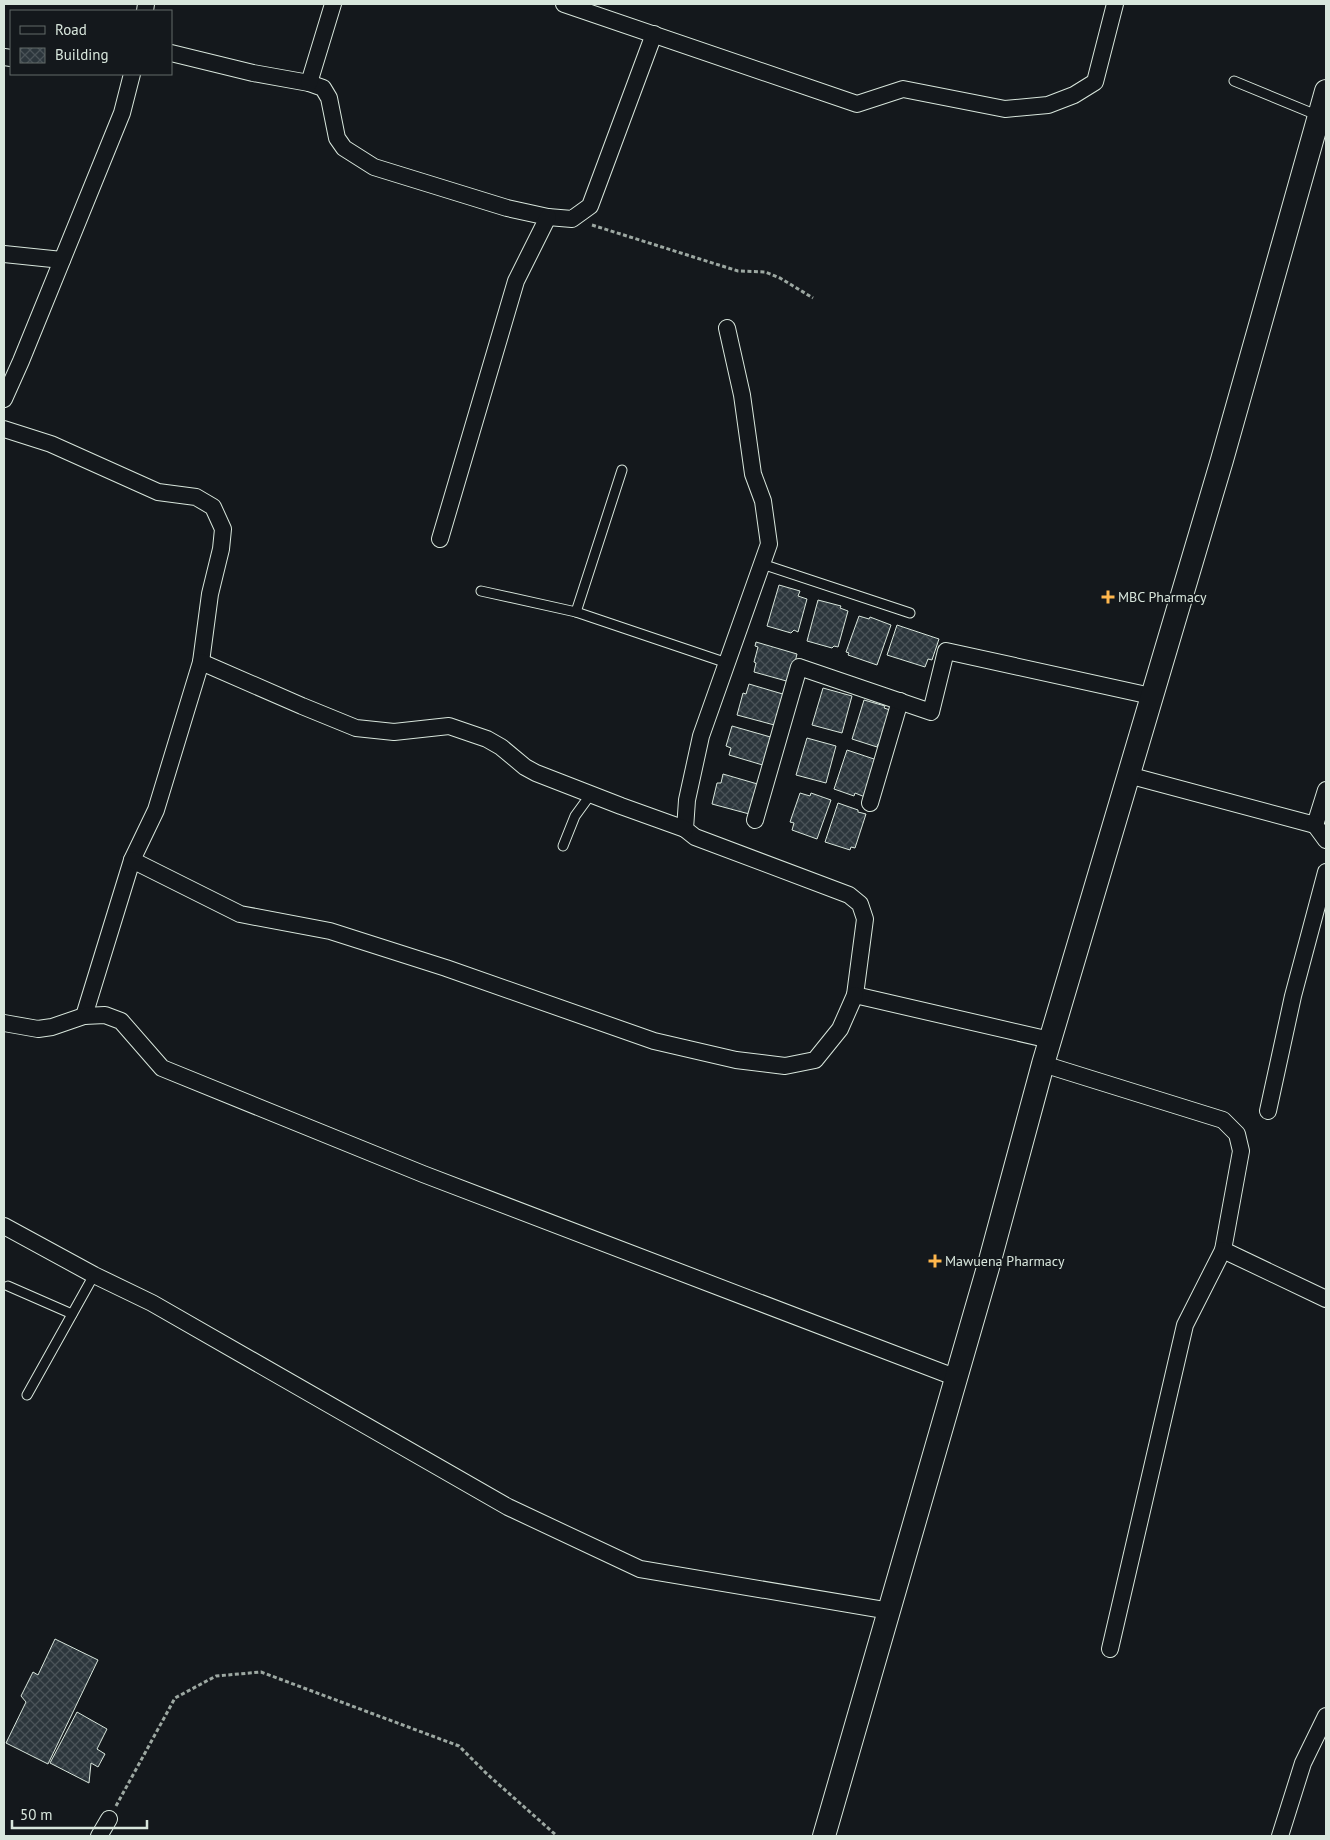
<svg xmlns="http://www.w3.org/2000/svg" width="1330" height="1840" viewBox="0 0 1330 1840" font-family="'PT Sans',sans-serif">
<defs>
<pattern id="building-cross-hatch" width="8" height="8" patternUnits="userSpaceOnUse" patternTransform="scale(1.25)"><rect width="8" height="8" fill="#2c363c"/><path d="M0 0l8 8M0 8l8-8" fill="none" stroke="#4a5358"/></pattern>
</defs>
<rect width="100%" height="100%" fill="#14181c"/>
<g fill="url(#building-cross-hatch)" stroke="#d8e6dc">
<polygon points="779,585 800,591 798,596 807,599 798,632 794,630 791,633 767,626"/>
<polygon points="818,600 841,606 840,608 848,611 838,647 834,646 832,648 807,641"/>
<polygon points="859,616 869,619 870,617 891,625 877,665 848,655 849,653 846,652"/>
<polygon points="897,625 939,639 932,660 928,659 925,667 887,655"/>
<polygon points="756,642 797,654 790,682 754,672 756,663 754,662 758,647 755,646"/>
<polygon points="749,684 786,695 778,726 737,715 743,693 746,694"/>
<polygon points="823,688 852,696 842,733 812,725"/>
<polygon points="864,700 885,706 884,708 893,711 882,745 878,744 877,747 852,739"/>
<polygon points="732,726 774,738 766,766 729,755 731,748 726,746"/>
<polygon points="807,738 836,746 826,783 796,775"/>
<polygon points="847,750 877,760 865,797 855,793 854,796 834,789"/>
<polygon points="723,774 761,785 753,815 712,804 717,783 721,783"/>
<polygon points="800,793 810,796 811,793 831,800 817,839 792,830 794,823 790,822"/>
<polygon points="838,803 858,810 858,812 866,814 855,848 851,847 850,850 825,842"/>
<polygon points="55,1639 98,1660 48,1764 6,1743 26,1702 21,1696 33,1672 38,1675"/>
<polygon points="77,1712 107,1729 97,1749 105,1754 98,1767 91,1763 89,1783 50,1763"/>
</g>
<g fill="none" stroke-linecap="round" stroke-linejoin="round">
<defs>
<g id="lane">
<polyline points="1234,81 1319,116"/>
<polyline points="762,564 910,613"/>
<polyline points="481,591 576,612 727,663"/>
<polyline points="576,612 622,470"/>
<polyline points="563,846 575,816 591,794"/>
<polyline points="8,1286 72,1314"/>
<polyline points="27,1395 94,1275"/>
</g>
<g id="street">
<polyline points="564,4 857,104 903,89 1005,109 1048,105 1074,95 1095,82 1115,4"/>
<polyline points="145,11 146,4"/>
<polyline points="171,53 253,73 309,83 323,88 329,98 337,138 344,148 374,167 507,208 548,217 572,219 590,206 654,34"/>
<polyline points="4,57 11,58"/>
<polyline points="309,83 333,4"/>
<polyline points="4,254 62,260"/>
<polyline points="727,328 742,395 753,474 763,501 769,544 701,736 687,800 685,829 695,837 849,895 860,904 865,919 855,995 1050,1040"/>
<polyline points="4,399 21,361 122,113 132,74"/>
<polyline points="4,429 51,444 158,492 196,497 213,507 223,529 221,549 210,594 201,662 156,810 132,860 84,1016"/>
<polyline points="440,539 516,281 548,217"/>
<polyline points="201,662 302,706 356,728 394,732 449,726 487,739 501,747 525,767 536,773 621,806 685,829"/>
<polyline points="1128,775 1315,825 1326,790"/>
<polyline points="870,803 900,701"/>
<polyline points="755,820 799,667 931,712 946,651 1151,696"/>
<polyline points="1315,825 1326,840"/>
<polyline points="132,860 240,914 330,931 446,968 654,1041 736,1060 785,1066 815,1060 840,1029 855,995"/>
<polyline points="4,1023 38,1029 52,1027 84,1016 105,1015 121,1021 162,1068 423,1174 957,1378"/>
<polyline points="1043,1064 1223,1120 1237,1134 1241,1151 1223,1250 1326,1299"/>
<polyline points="1268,1111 1293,996 1326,872"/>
<polyline points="4,1226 94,1275 152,1303 508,1507 640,1569 890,1611"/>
<polyline points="1110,1649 1185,1325 1223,1250"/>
<polyline points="99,1836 109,1819"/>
<polyline points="1280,1836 1303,1763 1326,1716"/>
</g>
<polyline id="secondary" points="824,1836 989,1264 1043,1064 1222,460 1326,91"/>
</defs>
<use href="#lane" stroke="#d8e6dc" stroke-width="11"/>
<use href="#street" stroke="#d8e6dc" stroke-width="18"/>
<use href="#secondary" stroke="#d8e6dc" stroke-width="24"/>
<g stroke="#9da8a2" stroke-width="3" stroke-dasharray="4 2.5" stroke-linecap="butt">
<polyline points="592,225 738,271 765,272 780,278 813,298"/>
<polyline points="116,1806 175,1698 216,1676 261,1672 459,1746 487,1774 557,1836"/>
</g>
<use href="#lane" stroke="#14181c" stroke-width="9"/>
<use href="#street" stroke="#14181c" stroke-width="16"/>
<use href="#secondary" stroke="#14181c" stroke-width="22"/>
</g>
<g fill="#ffb74d" stroke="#14181c" stroke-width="2">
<path d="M1105.5 589.5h5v5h5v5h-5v5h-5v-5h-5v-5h5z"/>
<path d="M932.5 1253.5h5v5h5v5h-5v5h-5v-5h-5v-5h5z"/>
</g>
<g text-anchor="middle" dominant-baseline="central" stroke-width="4" stroke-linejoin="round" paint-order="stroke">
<g font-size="14" fill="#d8e6dc" stroke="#14181c" text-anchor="start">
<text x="1118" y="597">MBC Pharmacy</text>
<text x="945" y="1261">Mawuena Pharmacy</text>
</g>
</g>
<rect width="1330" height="1840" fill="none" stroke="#d8e6dc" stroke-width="10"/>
<rect x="10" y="10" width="162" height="65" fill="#14181c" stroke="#626a69"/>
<rect x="20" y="26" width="25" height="8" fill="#14181c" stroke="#626a69"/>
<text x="55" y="35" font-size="15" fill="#d8e6dc">Road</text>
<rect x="20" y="48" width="25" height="15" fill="url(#building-cross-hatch)" stroke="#626a69"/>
<text x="55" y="60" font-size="15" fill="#d8e6dc">Building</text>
<path d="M12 1820v8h135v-8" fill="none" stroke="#d8e6dc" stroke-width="2.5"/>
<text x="20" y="1820" font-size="15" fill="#d8e6dc" stroke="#14181c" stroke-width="4" paint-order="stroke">50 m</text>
</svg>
